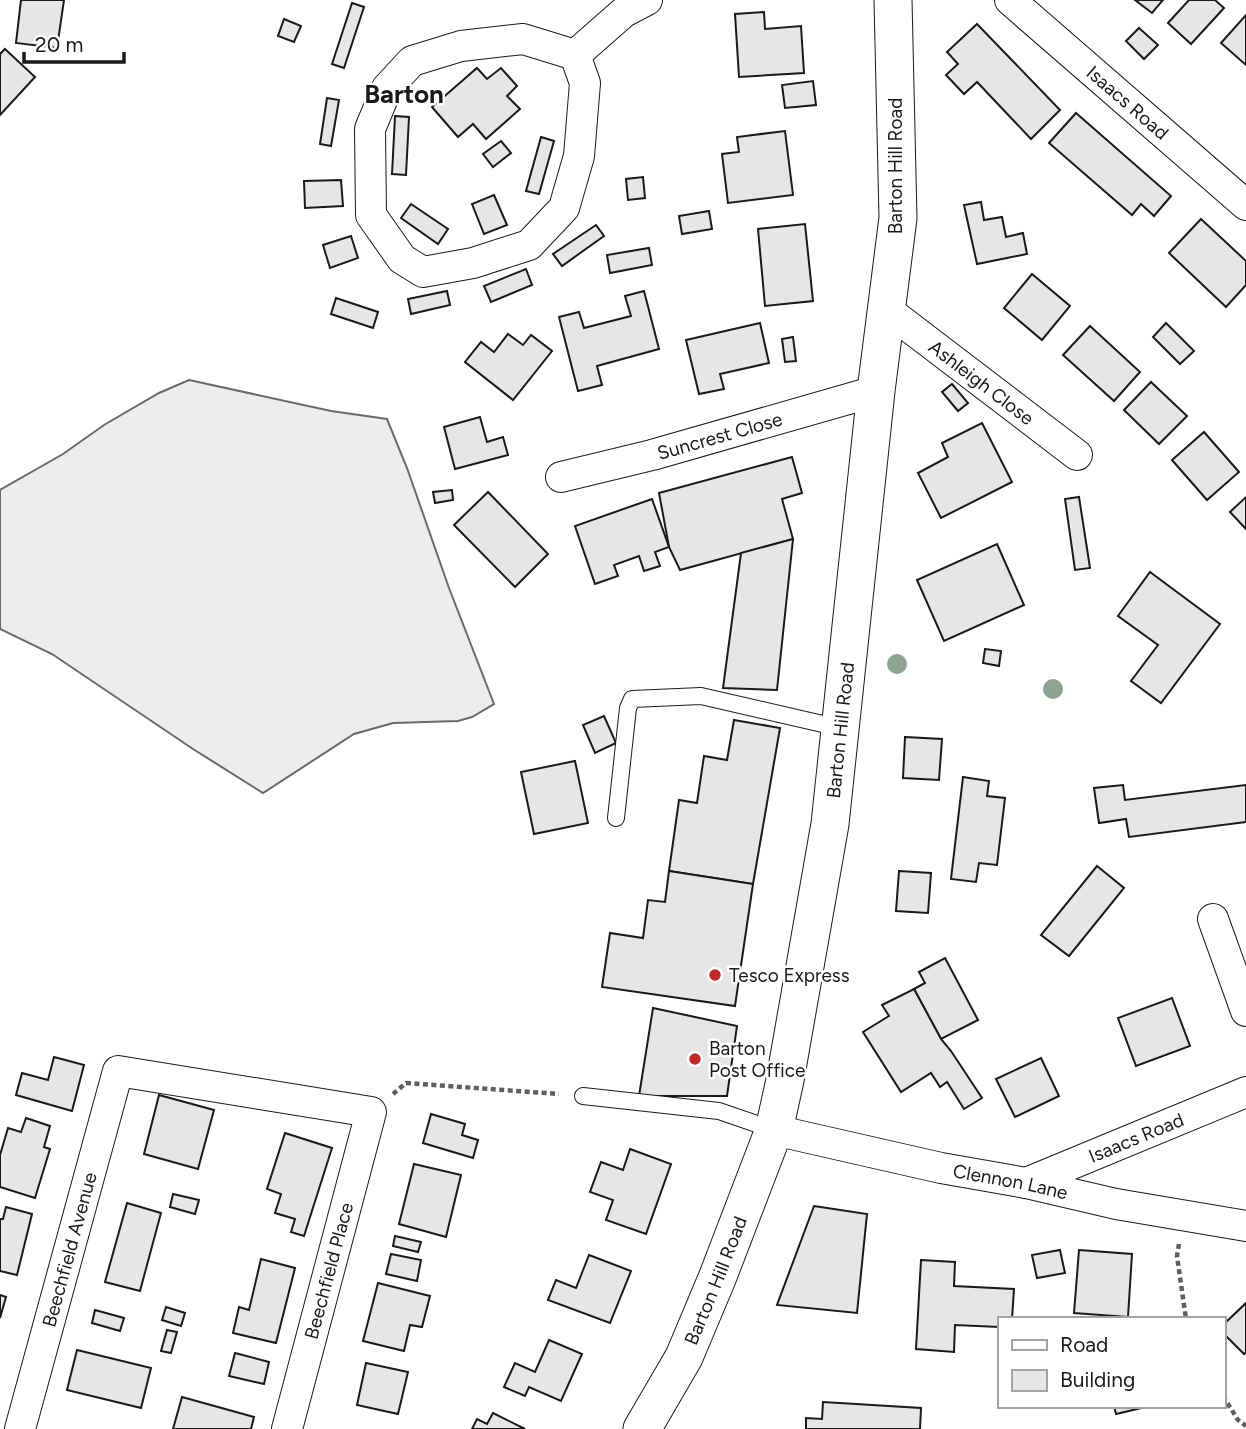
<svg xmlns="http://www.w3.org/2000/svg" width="1246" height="1429" viewBox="0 0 1246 1429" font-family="Figtree,sans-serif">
<rect width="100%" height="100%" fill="#fff"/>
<polygon fill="#ededed" stroke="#6a6a6a" stroke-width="2" points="189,380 331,411 387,419 407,468 449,588 494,704 472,717 458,721 393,723 354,734 263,793 193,749 52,654 0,629 0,490 63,454 104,425 159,393"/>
<g fill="#e6e6e6" stroke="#1a1a1a" stroke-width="2">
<polygon points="21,0 64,0 57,48 16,43"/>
<polygon points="1135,0 1163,0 1152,13"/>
<polygon points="1189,0 1215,0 1224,8 1191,44 1168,23"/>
<polygon points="352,3 364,7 344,68 332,64"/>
<polygon points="764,12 765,29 801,26 804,73 739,77 735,14"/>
<polygon points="1246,15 1246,65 1221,43"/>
<polygon points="284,19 301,26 294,42 278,36"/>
<polygon points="977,24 1060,110 1031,139 977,82 964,94 946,75 958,64 947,52"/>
<polygon points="1139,28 1158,45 1144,59 1126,41"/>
<polygon points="5,49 35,77 0,115 0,54"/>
<polygon points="477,68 487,79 501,68 517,86 507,96 520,109 486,139 473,124 458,137 432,107"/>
<polygon points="813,81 816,105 785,108 782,85"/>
<polygon points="327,98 339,100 331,146 320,144"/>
<polygon points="1076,113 1171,196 1154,216 1141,204 1132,215 1049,143"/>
<polygon points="395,116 409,117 406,175 392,174"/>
<polygon points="785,131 793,195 728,203 722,154 739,152 737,137"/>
<polygon points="541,137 554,141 539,194 526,191"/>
<polygon points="501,141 511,153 493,167 483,154"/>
<polygon points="643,177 645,198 628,200 626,179"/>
<polygon points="341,180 343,206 305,208 304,181"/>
<polygon points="494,195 507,225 484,234 472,204"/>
<polygon points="981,202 984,220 1002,217 1006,237 1023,233 1027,254 977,264 964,205"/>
<polygon points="411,204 448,229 438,244 401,218"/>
<polygon points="709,211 712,229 682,234 679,216"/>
<polygon points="1201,219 1246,261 1246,285 1226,307 1169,253"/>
<polygon points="805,224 813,301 765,306 758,229"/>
<polygon points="596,225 604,236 562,266 553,254"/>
<polygon points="351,236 358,258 330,268 323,245"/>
<polygon points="649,248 652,265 610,273 607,255"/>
<polygon points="526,269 532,285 491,302 484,286"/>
<polygon points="1032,274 1070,306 1042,340 1004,308"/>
<polygon points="447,291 450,305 411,314 408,299"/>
<polygon points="644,291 659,349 597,366 602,385 578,391 559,317 579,312 584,328 631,316 625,296"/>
<polygon points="336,298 378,312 373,328 331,314"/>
<polygon points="760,323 769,363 720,374 724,389 699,394 686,340"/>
<polygon points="1166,323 1194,351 1180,364 1153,337"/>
<polygon points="1090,326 1140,372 1114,401 1063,355"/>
<polygon points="508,334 523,345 531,335 552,351 513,400 465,362 481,342 494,352"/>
<polygon points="793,337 796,361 785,362 782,339"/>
<polygon points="1151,382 1187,416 1159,444 1124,410"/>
<polygon points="952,384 968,403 958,411 942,392"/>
<polygon points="480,417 487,442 503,437 508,455 455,469 444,427"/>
<polygon points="982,423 1012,482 941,518 918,473 948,457 942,443"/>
<polygon points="1204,432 1239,472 1207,500 1172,460"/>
<polygon points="792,457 802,493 782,499 793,539 680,570 669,547 659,493"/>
<polygon points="452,490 453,500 435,503 433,492"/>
<polygon points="488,492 548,554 515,587 454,525"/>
<polygon points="1079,497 1090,568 1075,570 1065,499"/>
<polygon points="1246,497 1246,529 1230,512"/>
<polygon points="652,499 669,547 655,552 660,566 644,571 639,556 614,565 618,576 595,584 575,526"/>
<polygon points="793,539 777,690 723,688 741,553"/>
<polygon points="997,544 1024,605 944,641 917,580"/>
<polygon points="1150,572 1220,624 1161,703 1131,681 1158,645 1118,616"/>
<polygon points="985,649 1001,651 999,666 983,663"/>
<polygon points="604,716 616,743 595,753 583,725"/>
<polygon points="734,720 780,728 753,884 669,871 679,800 697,803 704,756 727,760"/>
<polygon points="905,737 942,739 939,780 903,778"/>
<polygon points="575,761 588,823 534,834 521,772"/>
<polygon points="963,777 989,781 987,796 1005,798 997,865 979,863 976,882 951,879"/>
<polygon points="1123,785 1125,800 1246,785 1246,822 1129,837 1126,819 1099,823 1094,788"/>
<polygon points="1097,866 1124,888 1069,956 1041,935"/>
<polygon points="669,871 753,884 735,1006 602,987 610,933 643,938 648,900 665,902"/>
<polygon points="899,871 931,873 928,913 896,911"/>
<polygon points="945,958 978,1020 941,1039 914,989 925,983 919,972"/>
<polygon points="914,989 941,1039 951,1051 982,1098 964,1109 947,1082 940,1087 931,1073 901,1092 863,1032 889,1016 882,1005"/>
<polygon points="1172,998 1190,1046 1136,1066 1118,1018"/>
<polygon points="653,1008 737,1026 727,1096 639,1096"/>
<polygon points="54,1057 84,1065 72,1111 16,1095 22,1073 48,1080"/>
<polygon points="1041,1058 1059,1096 1015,1117 996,1079"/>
<polygon points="159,1095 214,1110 198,1169 144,1154"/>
<polygon points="431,1114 465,1124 462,1135 478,1140 473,1158 423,1143"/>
<polygon points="26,1118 50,1126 44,1147 50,1149 35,1198 0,1187 0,1155 8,1128 21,1132"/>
<polygon points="285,1133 332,1148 304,1236 291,1232 295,1219 275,1213 281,1194 267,1189"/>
<polygon points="630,1149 671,1164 646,1234 606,1220 613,1200 590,1192 601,1162 623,1170"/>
<polygon points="414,1164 461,1175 446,1237 399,1224"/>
<polygon points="173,1194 199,1200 195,1214 170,1207"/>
<polygon points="127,1203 161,1213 140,1291 105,1282"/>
<polygon points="814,1206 867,1214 857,1313 777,1305"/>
<polygon points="6,1207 32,1214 17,1275 0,1271 0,1219 3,1219"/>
<polygon points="395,1236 421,1242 418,1252 393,1246"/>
<polygon points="1060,1250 1065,1273 1037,1278 1032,1255"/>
<polygon points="1079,1250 1132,1254 1128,1317 1074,1313"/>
<polygon points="391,1254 421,1260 417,1281 386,1274"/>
<polygon points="589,1255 631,1271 610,1323 548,1300 556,1280 576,1288"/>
<polygon points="261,1259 295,1268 276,1343 233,1333 239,1307 249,1310"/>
<polygon points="921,1260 955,1262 954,1286 1014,1289 1012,1319 999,1319 999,1327 955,1325 954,1352 916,1349"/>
<polygon points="378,1283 430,1296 422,1327 410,1325 404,1351 363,1341"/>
<polygon points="0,1295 6,1297 0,1318"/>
<polygon points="1246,1303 1246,1352 1244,1354 1223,1333 1223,1325"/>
<polygon points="166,1307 185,1313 181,1326 162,1320"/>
<polygon points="95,1310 124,1318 120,1331 92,1323"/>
<polygon points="167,1330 177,1332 171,1353 161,1351"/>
<polygon points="549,1340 582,1354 561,1401 529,1387 525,1396 504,1387 515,1363 535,1372"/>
<polygon points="77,1350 151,1368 141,1408 67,1390"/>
<polygon points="235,1353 269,1362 264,1384 229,1376"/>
<polygon points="366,1363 408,1372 398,1414 357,1405"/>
<polygon points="182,1397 254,1417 251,1429 173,1429"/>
<polygon points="823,1402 921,1408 920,1429 806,1429 806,1418 822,1419"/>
<polygon points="1114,1406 1150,1406 1116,1414"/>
<polygon points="493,1413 525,1429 472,1429 477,1419 487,1424"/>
</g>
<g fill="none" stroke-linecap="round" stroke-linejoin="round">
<defs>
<g id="service">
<polyline points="616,818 628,708 632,699 701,696 840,728"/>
<polyline points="583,1096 719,1111 774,1130"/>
</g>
<g id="minor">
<path id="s1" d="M1010 0 1246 205"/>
<polygon points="523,39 575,55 585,83 579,156 564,208 529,245 473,263 423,272 402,259 371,215 370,129 387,88 412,61 461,46"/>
<polyline points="575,55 624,12 647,0"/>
<path id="s2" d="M887 310 1077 455"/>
<path id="s3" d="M561 477 652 455 876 391"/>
<polyline points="1213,919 1246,1011"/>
<path id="s4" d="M774 1130 941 1168 1026 1183 1116 1204 1246 1226"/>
<path id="s5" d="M1026 1183 1246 1092"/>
<path id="s6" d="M20 1429 118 1071 371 1112 287 1429"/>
</g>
<g id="tertiary">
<path id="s7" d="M642 1429 684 1357 718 1276 774 1130 785 1080 830 824 876 391 898 218 893 0"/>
</g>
</defs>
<use href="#service" stroke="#1a1a1a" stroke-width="18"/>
<use href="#minor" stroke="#1a1a1a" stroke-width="32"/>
<use href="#tertiary" stroke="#1a1a1a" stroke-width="39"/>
<g stroke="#5f5f5f" stroke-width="4.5" stroke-dasharray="5 3.5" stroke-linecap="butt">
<polyline points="393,1094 406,1083 559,1094"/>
<polyline points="1179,1244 1177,1256 1186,1319"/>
<polyline points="1223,1396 1238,1420 1246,1426"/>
</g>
<use href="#service" stroke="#fff" stroke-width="16"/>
<use href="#minor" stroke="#fff" stroke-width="30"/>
<use href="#tertiary" stroke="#fff" stroke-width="37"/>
</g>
<g fill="#8aa48f">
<circle cx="897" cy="664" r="10"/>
<circle cx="1053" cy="689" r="10"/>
</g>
<g fill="#c62828" stroke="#fff" stroke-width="2.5">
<circle cx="715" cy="975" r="7"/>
<circle cx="695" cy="1059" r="7"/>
</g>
<g text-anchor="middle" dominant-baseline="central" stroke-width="5" stroke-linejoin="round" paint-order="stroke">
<g font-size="19" fill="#1a1a1a" stroke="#fff">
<text stroke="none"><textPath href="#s1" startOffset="156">Isaacs Road</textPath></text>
<text transform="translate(895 166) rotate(-90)">Barton Hill Road</text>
<text stroke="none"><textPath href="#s2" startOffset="119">Ashleigh Close</textPath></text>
<text stroke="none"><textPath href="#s3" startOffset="164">Suncrest Close</textPath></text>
<text stroke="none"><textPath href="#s7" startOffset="733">Barton Hill Road</textPath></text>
<text stroke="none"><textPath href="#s5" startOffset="119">Isaacs Road</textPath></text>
<text stroke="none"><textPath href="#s4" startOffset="242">Clennon Lane</textPath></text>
<text stroke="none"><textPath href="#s6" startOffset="186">Beechfield Avenue</textPath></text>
<text transform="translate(329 1271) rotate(-75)">Beechfield Place</text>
<text stroke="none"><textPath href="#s7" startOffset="166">Barton Hill Road</textPath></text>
</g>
<g font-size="19" fill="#1a1a1a" stroke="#fff" text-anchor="start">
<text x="729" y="975">Tesco Express</text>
<text x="709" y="1048">Barton<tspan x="709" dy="22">Post Office</tspan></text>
</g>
<g font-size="26" font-weight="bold" fill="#1a1a1a" stroke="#fff">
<text x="404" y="94">Barton</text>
</g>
</g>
<rect x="998" y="1317" width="228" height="91" fill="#ffffff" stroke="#a3a3a3" stroke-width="2"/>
<rect x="1012" y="1340" width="35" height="10" fill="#ffffff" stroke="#a3a3a3" stroke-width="2"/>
<text x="1060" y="1352" font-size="21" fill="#1a1a1a">Road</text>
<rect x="1012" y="1370" width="35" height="21" fill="#e6e6e6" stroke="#a3a3a3" stroke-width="2"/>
<text x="1060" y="1387" font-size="21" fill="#1a1a1a">Building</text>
<path d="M24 52v10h100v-10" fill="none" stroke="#1a1a1a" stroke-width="3.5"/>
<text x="35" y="52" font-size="21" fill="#1a1a1a" stroke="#ffffff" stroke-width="5" paint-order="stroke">20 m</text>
</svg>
